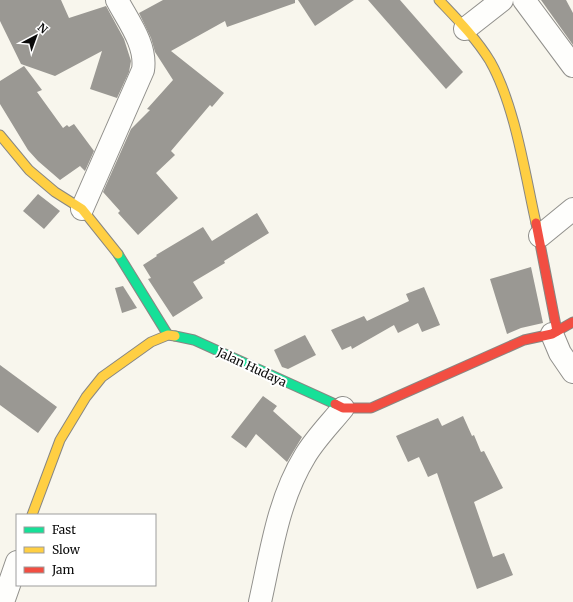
<svg xmlns="http://www.w3.org/2000/svg" width="573" height="602" viewBox="0 0 573 602" font-family="Merriweather,serif">
<rect width="100%" height="100%" fill="#f8f6ed"/>
<g fill="#9a9893">
<polygon points="0,0 61,0 69,18 106,6 124,39 131,61 129,72 117,98 90,89 102,51 55,76 21,64 0,21"/>
<polygon points="163,0 295,0 295,3 227,27 225,21 171,51 224,93 212,107 210,105 171,151 175,155 156,173 178,198 138,235 118,213 120,211 103,192 131,129 150,110 147,109 173,80 155,52 151,38 139,13"/>
<polygon points="298,0 354,0 315,26"/>
<polygon points="368,0 400,0 463,72 446,89"/>
<polygon points="541,0 566,0 573,13 573,45"/>
<polygon points="24,66 42,90 37,92 63,128 67,125 69,127 74,124 94,151 85,171 80,166 60,180 38,161 28,150 0,104 0,81"/>
<polygon points="38,194 60,211 44,229 23,211"/>
<polygon points="257,213 269,233 224,261 225,263 193,282 203,298 173,317 148,279 151,278 143,265 157,256 156,255 203,227 212,241"/>
<polygon points="531,267 543,323 521,328 507,334 490,279"/>
<polygon points="123,286 137,308 122,313 115,288"/>
<polygon points="424,287 440,325 422,332 418,323 398,333 394,325 352,349 351,346 342,350 331,330 364,316 367,321 409,301 406,294"/>
<polygon points="305,335 316,355 288,369 282,367 274,350"/>
<polygon points="0,365 57,407 38,433 0,405"/>
<polygon points="263,396 277,406 273,411 302,437 287,462 256,434 246,448 231,437"/>
<polygon points="463,416 472,436 474,435 481,452 484,451 503,488 474,502 493,557 504,553 513,575 477,589 437,473 428,477 419,457 408,462 396,436 438,418 442,426"/>
</g>
<g fill="none" stroke-linecap="round" stroke-linejoin="round">
<defs>
<g id="street">
<polyline points="524,0 573,66"/>
<polyline points="465,29 502,0"/>
<path d="M82 209 143 70C147 45 128 21 117 0"/>
<polyline points="540,236 573,209"/>
<polyline points="552,334 560,353 573,372"/>
<polyline points="3,602 17,562"/>
<path d="M260 602C271 553 278 500 305 456 315 439 330 424 343 408"/>
</g>
<g id="fast">
<polyline points="118,254 168,335"/>
<polyline points="175,336 194,340 335,404"/>
</g>
<g id="slow">
<path d="M439 0C457 19 476 38 490 61 515 105 525 174 536 223"/>
<polyline points="0,135 29,170 55,192 82,209 118,254"/>
<polyline points="32,515 60,440 86,397 102,377 151,342 168,335 175,336"/>
</g>
<g id="jam">
<polyline points="536,223 557,331"/>
<polyline points="335,404 343,408 371,408 524,340 552,334 573,322"/>
</g>
</defs>
<use href="#street" stroke="#91908c" stroke-width="24"/>
<use href="#fast" stroke="#888783" stroke-width="11"/>
<use href="#slow" stroke="#888783" stroke-width="11"/>
<use href="#jam" stroke="#888783" stroke-width="11"/>
<use href="#street" stroke="#fefefc" stroke-width="22"/>
<use href="#fast" stroke="#16e098" stroke-width="9"/>
<use href="#slow" stroke="#ffcf43" stroke-width="9"/>
<use href="#jam" stroke="#f24e42" stroke-width="9"/>
</g>
<g text-anchor="middle" dominant-baseline="central" stroke-width="4" stroke-linejoin="round" paint-order="stroke">
<g font-size="12" fill="#0a0a0a" stroke="#fff">
<text transform="translate(252 367) rotate(25)">Jalan Hudaya</text>
</g>
</g>
<rect x="16" y="514" width="140" height="72" fill="#ffffff" stroke="#9d9d9d"/>
<rect x="24" y="527" width="20" height="6" fill="#16e098" stroke="#9d9d9d"/>
<text x="52" y="534" font-size="12" fill="#0a0a0a">Fast</text>
<rect x="24" y="547" width="20" height="6" fill="#ffcf43" stroke="#9d9d9d"/>
<text x="52" y="554" font-size="12" fill="#0a0a0a">Slow</text>
<rect x="24" y="567" width="20" height="6" fill="#f24e42" stroke="#9d9d9d"/>
<text x="52" y="574" font-size="12" fill="#0a0a0a">Jam</text>
<g transform="translate(36 36) rotate(41)" stroke="#ffffff" stroke-width="3" paint-order="stroke">
<path d="M0-3L7 15L0 10L-7 15Z" fill="#0a0a0a"/>
<text y="-6" font-size="11" font-weight="bold" text-anchor="middle" fill="#0a0a0a">N</text>
</g>
</svg>
